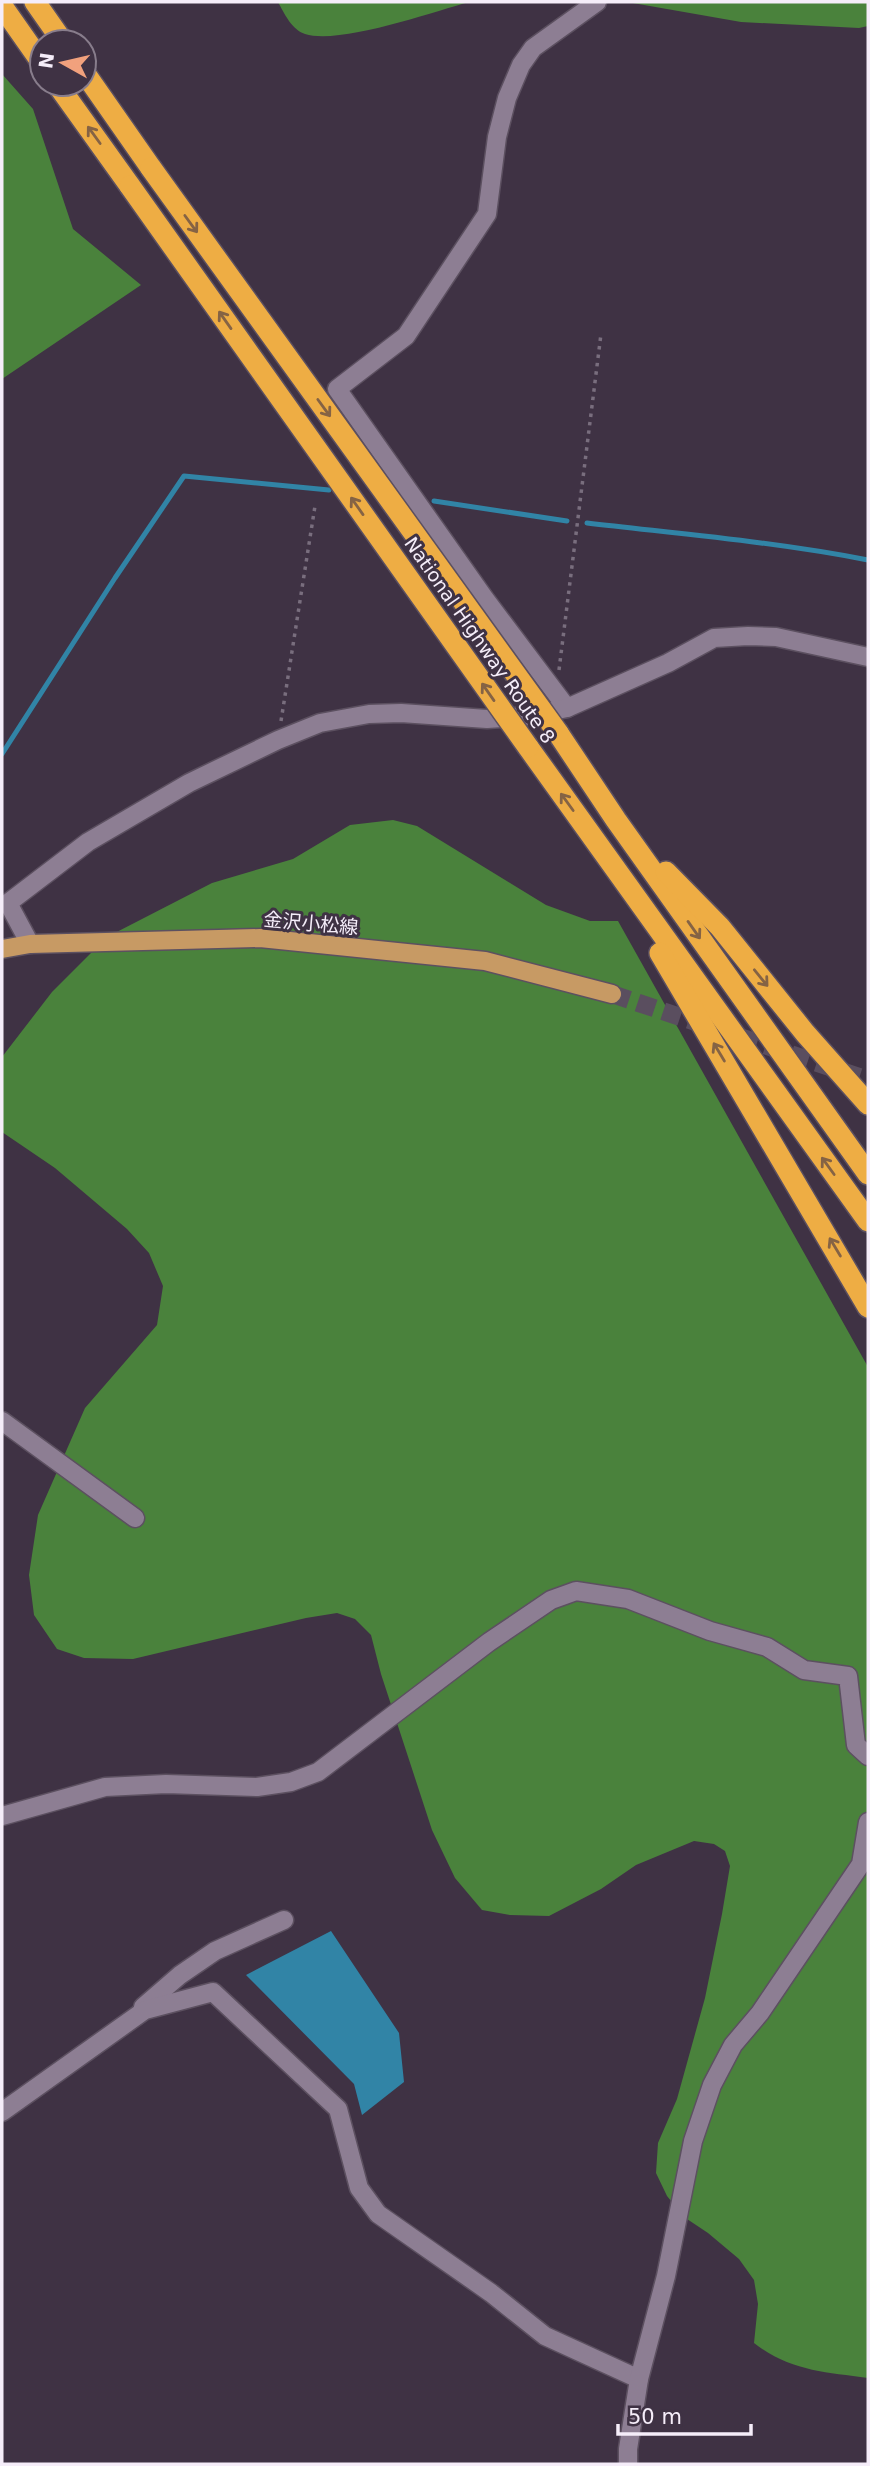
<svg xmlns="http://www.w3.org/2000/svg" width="870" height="2466" viewBox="0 0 870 2466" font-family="'DejaVu Sans','Noto Sans JP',sans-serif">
<rect width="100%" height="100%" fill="#3f3244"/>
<g fill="#4a823c">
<path d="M278 2H469C433 12 339 45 305 34 292 30 284 13 278 2Z"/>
<polygon points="627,2 868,2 868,26 859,28 741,22"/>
<polygon points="2,74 33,109 73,229 141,285 2,379"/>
<path d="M393 820 417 826 546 905 590 921H618L868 1367V2378C824 2372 790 2371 754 2343L758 2304 754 2280 739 2259 708 2233 684 2217 667 2196 656 2173 658 2143 677 2099 705 1998 722 1914 730 1866 725 1851 714 1844 694 1841 636 1865 601 1889 549 1916 510 1915 482 1910 455 1878 432 1830 381 1674 371 1635 355 1619 337 1613 306 1618 133 1659 84 1658 57 1649 34 1615 29 1575 38 1515 85 1408 157 1325 163 1286 149 1253 127 1229 55 1168 2 1132V1057L52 992 107 937 212 883 293 859 350 825Z"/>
</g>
<polygon fill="#3184a6" points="331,1931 399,2033 404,2082 362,2115 354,2084 246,1975"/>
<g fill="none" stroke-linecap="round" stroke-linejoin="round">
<g stroke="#3184a6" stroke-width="5">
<polyline points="434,501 567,521"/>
<path d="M587 523C681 534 776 542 868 560"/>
<polyline points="2,754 115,578 184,476 329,490"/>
</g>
<polyline stroke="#5a4e5f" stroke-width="18" stroke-dasharray="18 9" stroke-linecap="butt" points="612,994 868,1080"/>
<defs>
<g id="street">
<polyline points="567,708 485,599 337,389 406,336 487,214 497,137 507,98 521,65 533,48 597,2"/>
<polyline points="2,1421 135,1518"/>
<polyline points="2,1816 105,1787 166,1784 257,1787 291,1782 318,1772 489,1642 551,1600 576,1591 628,1599 710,1631 767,1647 804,1670 848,1676 856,1745 868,1756"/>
<polyline points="143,2007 180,1975 215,1951 284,1920"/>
<polyline points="2,2112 145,2010 213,1992 338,2109 359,2188 378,2214 491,2293 545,2336 639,2379"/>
<polyline points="628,2464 628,2449 639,2379 666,2276 693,2141 712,2085 733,2045 760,2013 861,1864 868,1822"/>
</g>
<polyline id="secondary" points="30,944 8,903 88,842 189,783 278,740 320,723 369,714 401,713 487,719 529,716 567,708 668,663 714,638 748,636 776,637 868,657"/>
<polyline id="primary" points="2,949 30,944 260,938 485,961 612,994"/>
<g id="highway">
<polyline points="35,2 63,42"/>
<polyline points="2,6 42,63"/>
<polyline points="84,72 151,168"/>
<polyline points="57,84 130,186"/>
<polyline points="558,733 616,820 868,1174"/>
<polyline points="528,747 868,1221"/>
<polyline points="666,872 720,927 805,1033 868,1104"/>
<polyline points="660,953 868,1307"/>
</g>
</defs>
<use href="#street" stroke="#5c5060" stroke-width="21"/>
<use href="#secondary" stroke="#5c5060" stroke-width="21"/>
<use href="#primary" stroke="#5c5060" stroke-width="21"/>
<use href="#highway" stroke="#5c5060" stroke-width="24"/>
<g stroke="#796e7e" stroke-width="3.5" stroke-dasharray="3.5 5" stroke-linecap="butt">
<polyline points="559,670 601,334"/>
<polyline points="281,721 315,506"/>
</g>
<use href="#street" stroke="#8d7e93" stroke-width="18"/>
<use href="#secondary" stroke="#8d7e93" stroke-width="18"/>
<use href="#primary" stroke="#c79a64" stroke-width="18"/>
<use href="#highway" stroke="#eead44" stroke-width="21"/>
<defs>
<g id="highway-bridge">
<polyline points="151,168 558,733"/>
<polyline points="130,186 528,747"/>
</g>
</defs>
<use href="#highway-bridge" stroke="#5c5060" stroke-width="24" stroke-linecap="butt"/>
<use href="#highway-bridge" stroke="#eead44" stroke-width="21"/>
</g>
<defs><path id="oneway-shaft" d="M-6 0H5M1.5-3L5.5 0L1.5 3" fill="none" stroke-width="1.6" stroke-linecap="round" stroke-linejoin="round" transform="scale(1.75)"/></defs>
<g stroke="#856344">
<use href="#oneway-shaft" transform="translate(94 135) rotate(-126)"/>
<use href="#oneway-shaft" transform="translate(191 224) rotate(54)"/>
<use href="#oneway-shaft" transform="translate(225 320) rotate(-125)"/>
<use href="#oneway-shaft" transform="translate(324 408) rotate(54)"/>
<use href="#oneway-shaft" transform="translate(357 506) rotate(-125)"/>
<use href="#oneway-shaft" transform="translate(488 692) rotate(-125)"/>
<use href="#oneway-shaft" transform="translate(567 802) rotate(-126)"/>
<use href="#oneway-shaft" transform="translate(694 930) rotate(55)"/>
<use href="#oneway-shaft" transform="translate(761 978) rotate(51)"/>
<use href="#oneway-shaft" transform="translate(719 1052) rotate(-121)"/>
<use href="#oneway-shaft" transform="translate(828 1166) rotate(-126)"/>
<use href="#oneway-shaft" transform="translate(835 1247) rotate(-121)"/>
</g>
<g text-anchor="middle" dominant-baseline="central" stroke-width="6" stroke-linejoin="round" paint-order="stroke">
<g font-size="19" fill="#f5edf9" stroke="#3f3244">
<text transform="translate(480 640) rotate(55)">National Highway Route 8</text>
<text transform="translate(311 923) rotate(5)">金沢小松線</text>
</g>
</g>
<rect width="870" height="2466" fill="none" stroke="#f5edf9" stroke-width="7"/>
<g transform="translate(63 63) rotate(278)"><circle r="33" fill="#3f3244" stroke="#887d8c" stroke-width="2"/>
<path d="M0-5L12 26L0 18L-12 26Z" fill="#f1a17d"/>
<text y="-10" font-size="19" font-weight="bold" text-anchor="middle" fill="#f5edf9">N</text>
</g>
<path d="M618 2424v10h133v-10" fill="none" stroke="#f5edf9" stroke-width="3.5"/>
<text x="628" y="2424" font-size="21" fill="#f5edf9" stroke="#3f3244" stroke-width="5" paint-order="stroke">50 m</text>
</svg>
